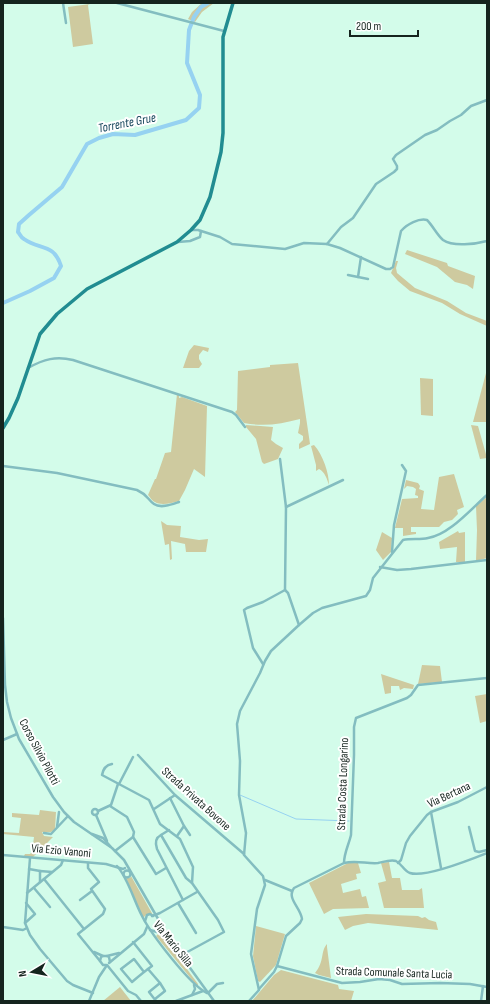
<svg xmlns="http://www.w3.org/2000/svg" width="490" height="1004" viewBox="0 0 490 1004" font-family="'Sofia Sans Condensed',sans-serif">
<rect width="100%" height="100%" fill="#d3fcea"/>
<g fill="#ceca9f">
<polygon points="202,3 214,3 202,12 195,22 188,19 192,12"/>
<polygon points="90,4 88,5 93,44 73,47 68,7"/>
<polygon points="407,250 447,263 448,266 475,276 473,289 467,285 455,282 437,267 405,254"/>
<polygon points="396,261 398,261 396,268 397,273 415,288 447,301 466,313 487,321 487,326 460,314 442,303 410,291 398,281 391,273"/>
<polygon points="194,345 209,348 208,352 203,350 199,355 199,359 202,364 199,368 183,368 189,351"/>
<path d="M298 363 310 444 299 449V444L303 440V436L298 433 300 423V419C281 424 264 427 244 423L235 412 237 410 238 371 270 367V365Z"/>
<polygon points="486,373 487,422 473,422"/>
<polygon points="420,378 433,379 433,416 421,415"/>
<path d="M177 394 179 395V398L182 397 207 406 205 477 194 469 185 490 179 501C172 503 161 506 155 502 152 501 150 497 148 495L155 479H156L165 453 171 452Z"/>
<polygon points="246,425 273,427 271,440 276,444 283,448 278,459 264,464 262,462 256,439 246,427"/>
<polygon points="471,425 478,426 487,458 480,459"/>
<path d="M314 445C323 455 329 473 329 485 327 479 325 472 319 469L316 471V465L311 446Z"/>
<polygon points="454,474 464,507 457,510 458,514 452,520 444,522 439,527 411,527 411,532 416,532 416,534 403,536 403,528 395,528 402,499 418,498 418,496 415,495 416,489 413,487 407,486 404,489 406,480 418,483 420,486 419,489 424,491 421,509 434,510 439,477"/>
<polygon points="487,497 487,558 476,561 477,530 476,506"/>
<polygon points="161,521 167,525 181,526 180,537 199,540 208,539 206,552 186,552 185,544 171,541 172,559 170,560 169,544 165,545"/>
<polygon points="458,531 459,533 465,532 465,562 456,562 457,547 440,549 439,542"/>
<polygon points="382,532 392,538 391,552 383,560 376,550"/>
<polygon points="422,665 440,666 442,682 418,684"/>
<polygon points="381,674 414,685 413,689 404,688 400,690 399,686 391,686 391,693 385,694"/>
<polygon points="487,694 487,721 480,723 475,696"/>
<polygon points="40,810 56,812 55,829 51,832 42,832 44,836 53,837 33,857 24,856 25,854 30,854 32,852 34,837 3,834 3,832 19,833 21,818 12,817 12,813 39,815"/>
<polygon points="389,862 392,878 400,878 402,890 419,890 422,888 424,908 384,908 378,883 386,881 381,863"/>
<polygon points="348,863 358,863 361,873 356,874 357,879 341,884 343,893 360,889 362,897 366,896 369,908 333,909 324,914 309,883"/>
<polygon points="131,876 153,915 147,914 143,918 126,878 130,878"/>
<polygon points="366,914 418,916 422,918 425,917 429,920 436,922 438,930 368,923 353,926 345,930 338,917"/>
<polygon points="256,926 285,934 276,965 260,982 258,981 253,956"/>
<polygon points="160,928 175,953 198,984 198,987 156,936 159,933"/>
<path d="M327 944V947L331 978 319 975 315 973C325 961 320 952 327 944Z"/>
<polygon points="281,970 338,985 339,989 354,991 351,1001 281,1001 282,996 281,1001 252,1001 274,975"/>
<polygon points="120,987 131,1001 103,1001"/>
</g>
<g fill="none" stroke-linecap="round" stroke-linejoin="round">
<polyline stroke="#96d2f1" stroke-width="1" points="240,795 296,819 349,821"/>
<path stroke="#96d2f1" stroke-width="4" d="M3 303 30 291 54 278 61 266C54 243 39 250 24 239 21 238 20 234 18 232L19 224 29 215 62 187 87 144 99 138 113 134 135 135 186 120 199 108 200 95 187 63 189 30 194 17 201 7 208 3"/>
<g stroke="#83bdc0" stroke-width="2.5">
<polyline points="63,3 66,23"/>
<polyline points="117,3 224,31"/>
<polyline points="191,230 198,230 220,237 232,244 285,249 304,243 327,244 341,227 353,218 376,184 394,172 397,169 397,166 393,159 396,155 425,135 437,130 450,121 461,115 471,106 487,100"/>
<polyline points="178,242 190,241 200,237 201,231"/>
<path d="M327 244 340 248 386 269H390L393 267 401 231C407 224 419 218 427 220 433 226 437 235 443 240 453 247 476 244 487 241"/>
<polyline points="361,257 358,277 368,279"/>
<polyline points="348,275 358,277"/>
<path d="M28 368C44 359 56 356 73 360L232 412 236 415 245 427"/>
<path d="M3 466 57 473 137 490C148 495 147 499 154 504 161 509 173 504 179 502"/>
<polyline points="286,507 343,480"/>
<polyline points="392,552 394,525 406,471 402,465"/>
<polyline points="380,567 397,570 411,569 487,560"/>
<polyline points="285,590 288,593 299,625"/>
<polyline points="3,618 5,685 7,702 11,718 19,739 53,797 64,812 74,822 112,848 124,860 172,943 214,1001"/>
<polyline points="263,664 253,648 244,610 247,608 263,602 285,590 286,507 280,459"/>
<polyline points="3,740 17,734"/>
<polyline points="138,755 175,795 244,854"/>
<path d="M112 764C106 765 103 769 102 775L149 800 160 824 180 839 193 867 192 883 218 920 224 932 180 956"/>
<polyline points="119,784 133,757"/>
<polyline points="170,798 184,826 177,836"/>
<polyline points="110,806 127,817 134,832 133,837"/>
<circle cx="95" cy="812" r="3"/>
<polyline points="154,809 175,795"/>
<polyline points="98,811 111,805 118,784"/>
<polyline points="431,812 441,868"/>
<polyline points="96,815 107,841"/>
<polyline points="184,826 190,835"/>
<polyline points="57,827 59,812"/>
<polyline points="469,827 475,851 479,852 487,850"/>
<polyline points="169,830 161,835 186,878 192,883"/>
<polyline points="44,833 51,834 68,816"/>
<polyline points="92,834 103,838 111,847"/>
<path d="M161 835C155 838 155 843 157 849L183 900"/>
<polyline points="115,851 133,837 156,874 166,868"/>
<polyline points="3,855 106,864 123,869 125,868"/>
<polyline points="30,858 25,923 30,935 40,949 67,981 73,985 93,993"/>
<polyline points="88,863 88,868 99,882 91,889 105,909 103,914 78,934 100,961"/>
<path d="M344 863C356 860 367 864 378 863 383 862 391 859 396 861 402 864 404 871 410 873 425 878 472 859 487 853"/>
<polyline points="398,863 401,860 406,843 410,836 427,815 431,812 458,802 487,787"/>
<path d="M117 866C128 878 134 901 142 916 151 934 190 985 207 993"/>
<polyline points="29,869 40,871"/>
<circle cx="127" cy="874" r="3.5"/>
<polyline points="44,879 84,929"/>
<polyline points="265,880 292,891"/>
<polyline points="40,882 40,871 52,872"/>
<polyline points="34,888 50,907"/>
<polyline points="27,893 61,865 63,860"/>
<polyline points="80,900 92,891"/>
<polyline points="178,903 196,933"/>
<polyline points="152,916 160,913 197,892"/>
<polyline points="145,921 147,915 150,914 153,916"/>
<polyline points="25,923 35,914 26,903"/>
<polyline points="3,927 23,930 27,928"/>
<polyline points="150,930 157,932 160,923"/>
<path d="M133 942 152 966C145 971 139 976 132 982L121 969 134 959 144 972"/>
<polyline points="94,952 103,956 107,956 109,957 110,962"/>
<polyline points="103,956 101,957 100,961 103,965 106,965"/>
<polyline points="107,956 119,953"/>
<polyline points="109,963 144,934 147,927"/>
<polyline points="277,966 342,983 360,982 379,979 390,980 402,984 440,983 470,984 487,987"/>
<polyline points="148,969 160,983"/>
<path d="M259 989 274 972 277 966 286 936 300 923 302 919C301 908 286 898 294 888L344 863C344 853 349 844 351 835L354 755V727L356 718 407 698 411 695 418 685 487 678"/>
<polyline points="208,993 217,984 223,983"/>
<polyline points="192,995 195,989 194,985"/>
<polyline points="155,999 165,991 160,983 149,992 156,1001"/>
<polyline points="89,1001 99,977 107,965 128,991 136,995 141,1001"/>
<polyline points="176,1001 203,991"/>
<path d="M249 1001 259 990 251 954 257 909 265 885 263 876 244 855 246 833 239 795 240 761 237 724 240 711 260 673 265 661 271 651 299 625 313 613 322 608 366 596 370 590 373 578 403 540C411 538 420 540 428 538 449 535 471 509 487 495"/>
<polyline points="481,1001 483,986"/>
</g>
<polyline stroke="#218c91" stroke-width="3.5" points="3,428 9,418 18,398 40,334 57,314 87,289 177,242 191,230 200,220 210,197 221,152 223,133 223,37 233,3"/>
</g>
<g text-anchor="middle" dominant-baseline="central" stroke-width="4" stroke-linejoin="round" paint-order="stroke">
<g font-size="12" fill="#15241e" stroke="#fff">
<text transform="translate(39 752) rotate(62)">Corso Silvio Pilotti</text>
<text transform="translate(343 784) rotate(-88)">Strada Costa Longarino</text>
<text transform="translate(449 795) rotate(-25)">Via Bertana</text>
<text transform="translate(196 799) rotate(42)">Strada Privata Bovone</text>
<text transform="translate(61 851) rotate(5)">Via Ezio Vanoni</text>
<text transform="translate(173 944) rotate(51)">Via Mario Silla</text>
<text transform="translate(394 973) rotate(2)">Strada Comunale Santa Lucia</text>
</g>
<g font-size="13" font-style="italic" fill="#15455b" stroke="#fff">
<text transform="translate(127 123) rotate(-11)">Torrente Grue</text>
</g>
</g>
<rect width="490" height="1004" fill="none" stroke="#15241e" stroke-width="8"/>
<g transform="translate(32 972) rotate(260)" stroke="#ffffff" stroke-width="3" paint-order="stroke">
<path d="M0-3L7 15L0 10L-7 15Z" fill="#15241e"/>
<text y="-6" font-size="11" font-weight="bold" text-anchor="middle" fill="#15241e">N</text>
</g>
<path d="M350 30v6h68v-6" fill="none" stroke="#15241e" stroke-width="2"/>
<text x="356" y="30" font-size="12" fill="#15241e" stroke="#ffffff" stroke-width="3" paint-order="stroke">200 m</text>
</svg>
